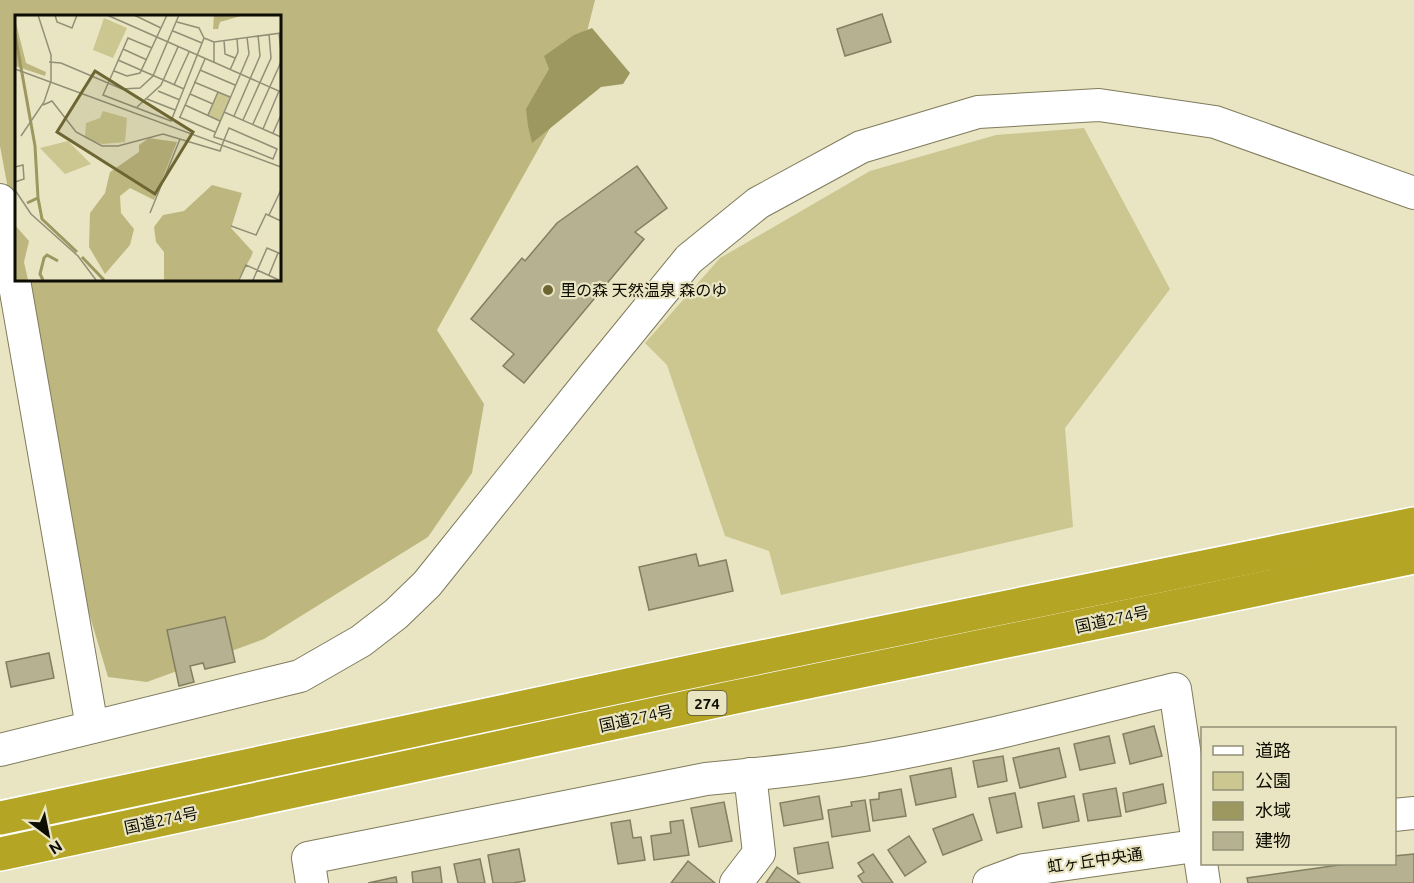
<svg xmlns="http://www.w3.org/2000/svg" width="1414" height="883" viewBox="0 0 1414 883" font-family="Ubuntu,'Noto Sans JP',sans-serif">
<rect width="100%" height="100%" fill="#e9e5c2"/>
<polygon fill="#ccc690" points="1084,128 1170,289 1065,428 1073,527 781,595 769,551 725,536 667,365 645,343 720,258 870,171 996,135"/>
<polygon fill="#bdb67f" points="0,0 595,0 573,87 437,330 484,404 472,473 428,537 264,639 147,682 108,677 81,586 25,279 279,279 279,16 16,16 16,232 0,146"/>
<polygon fill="#9d9760" points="592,28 630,73 623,84 601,87 532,143 528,126 526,109 549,69 544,56 574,35"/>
<g fill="#b6b291" stroke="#837f60" stroke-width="1.5">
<polygon points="882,14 891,42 845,56 837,29"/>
<polygon points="637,166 667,208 635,232 644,239 524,383 503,366 514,354 471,319 522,258 525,261 557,223"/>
<polygon points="696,554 699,566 726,560 733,591 649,610 639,567"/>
<polygon points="225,617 235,662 205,669 203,663 190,666 194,682 179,686 167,630"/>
<polygon points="49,653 54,678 11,687 6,662"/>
<polygon points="1154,726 1162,756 1130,764 1123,734"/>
<polygon points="1109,736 1115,763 1080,770 1074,744"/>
<polygon points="1059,748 1066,777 1020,788 1013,758"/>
<polygon points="1003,756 1007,781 978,787 973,761"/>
<polygon points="951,768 956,797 916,805 910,776"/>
<polygon points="1163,784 1166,803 1126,812 1123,793"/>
<polygon points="1116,788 1121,816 1088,821 1083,794"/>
<polygon points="901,789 906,816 873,821 870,800 879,799 879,793"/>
<polygon points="1015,793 1022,827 997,833 989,798"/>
<polygon points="819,796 823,819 784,826 780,803"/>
<polygon points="1074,796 1079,821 1043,828 1038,803"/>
<polygon points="865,800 870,831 832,837 828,810 852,806 851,802"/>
<polygon points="724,802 732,841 699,847 691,808"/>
<polygon points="973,814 982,840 943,855 933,829"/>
<polygon points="630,820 633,838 641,837 645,860 618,864 611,823"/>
<polygon points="683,820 689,855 654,860 651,836 671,833 670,822"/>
<polygon points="909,836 926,862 905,876 888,850"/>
<polygon points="828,842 833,868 798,874 794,848"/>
<polygon points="519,849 525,881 513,883 493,883 488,855"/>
<polygon points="873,854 893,883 863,883 858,876 864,872 858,863"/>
<polygon points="1414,854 1414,883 1248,883 1247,878 1346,864 1394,864 1394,856"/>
<polygon points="480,859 485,883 458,883 454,864"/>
<polygon points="688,861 715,883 671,883"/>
<polygon points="440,867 442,883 413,883 412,872"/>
<polygon points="777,867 800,883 766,883"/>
<polygon points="396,877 397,883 368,883"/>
</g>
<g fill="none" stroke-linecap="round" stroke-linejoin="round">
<defs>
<g id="minor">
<polyline points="0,200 92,727"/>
<polyline points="0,750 300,676 361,641 396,614 427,584 592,378 689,259 758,203 861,147 978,112 1099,105 1215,122 1414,193"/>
<polyline points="1394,815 1414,813"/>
<path d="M312 883 308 858 706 779C760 774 816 768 869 759 972 741 1074 714 1175 689L1204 883"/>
<polyline points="736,883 759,853 750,774"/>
<polyline points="989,883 1024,870 1202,845"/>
</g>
<g id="highway">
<polyline points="0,818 713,667 1414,524"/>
<polyline points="0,854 735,697 1414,557"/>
</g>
</defs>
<use href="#minor" stroke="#7f7b5c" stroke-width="34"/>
<use href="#highway" stroke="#fff" stroke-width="36"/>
<use href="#minor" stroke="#fff" stroke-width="32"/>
<use href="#highway" stroke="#b5a524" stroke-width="33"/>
</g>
<circle fill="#6d6633" stroke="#e9e5c2" stroke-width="2" cx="548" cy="290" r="6"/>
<g text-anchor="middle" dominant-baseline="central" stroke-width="4.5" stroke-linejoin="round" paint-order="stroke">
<rect fill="#e9e5c2" stroke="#504e3c" stroke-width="1.5" x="687.5" y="691" width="39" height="24" rx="4.5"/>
<g font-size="15" font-weight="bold" fill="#0e0d03">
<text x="707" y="703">274</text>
</g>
<g font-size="16" fill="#0e0d03" stroke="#e9e5c2" text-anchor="start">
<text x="560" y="290">里の森 天然温泉 森のゆ</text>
</g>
<g font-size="16" fill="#0e0d03" stroke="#e9e5c2">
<text transform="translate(1112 619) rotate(-12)">国道274号</text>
<text transform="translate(636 718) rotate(-12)">国道274号</text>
<text transform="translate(161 820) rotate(-12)">国道274号</text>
<text transform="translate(1095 860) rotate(-8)">虹ヶ丘中央通</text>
</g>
</g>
<g transform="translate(15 15)">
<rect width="266" height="266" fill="#e9e5c2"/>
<path d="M89 3 112 13 98 43 78 35ZM203 77 215 82 205 106 193 100ZM88 96 112 103 110 127 87 129 70 123 71 108 85 103ZM53 126 76 149 50 159 25 133Z" fill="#ccc690"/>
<path d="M199 0H229L205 7 203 14H198ZM0 4 11 48 31 57 30 61 0 51ZM134 123 162 127 139 185 115 173 105 181 106 198 119 214 115 230 90 259 74 232 75 198 90 178 95 157 124 137V130ZM197 170 227 178 216 213 238 237 236 242 223 265H149V237L141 227 139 212 148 200 169 196ZM0 210 14 226 9 247 13 265H0Z" fill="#bdb67f"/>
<path fill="none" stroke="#9d9760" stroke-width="3" d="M0 19 20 131 23 183M12 188 23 183 27 204 62 237M67 242 89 265M28 265 25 259 29 243 32 240 43 246"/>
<path fill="none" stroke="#918f76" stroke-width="1.5" d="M40 0 42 7 57 13 62 0M92 0 266 77M119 0 146 13M158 16 187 28M264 18 266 37M189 23 199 27 266 18M209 25 210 39 220 43M199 27V48M137 33 113 23 88 80 156 106 189 23 184 13 162 7M108 34 132 45M103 45 169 74M34 47 46 48 107 74 125 73 138 61 164 0M0 54 266 152M185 55 220 70M215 55 223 37 222 23M99 56 112 61 125 58 152 0M179 67 215 82M159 70 174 37M143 76 165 85M175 79 198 89M132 84 160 95M28 90 37 86 61 117 87 131H103L148 119 205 136 209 125 214 113 262 134 258 144 236 135 209 125 199 122V121L234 39 232 22M170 90 205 106M122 92 146 70 163 32M209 97 266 122M193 100 203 77M219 101 245 41 243 20M164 102 200 117M165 102 190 44M228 105 256 43 254 19M238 109 266 47M248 114 264 76M258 118 266 100M6 121 29 87 36 66V40L23 0M0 152 8 150 9 164 0 167M0 175 16 199 63 241 81 265M135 198 165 124M254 200 266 175M216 211 241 220 251 199 266 206M254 260 263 238M224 265 231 250 264 265M238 265 252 233 266 239"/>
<path fill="#6d6633" fill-opacity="0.15" stroke="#6d6633" stroke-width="3" d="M80 56 178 117 140 179 42 117Z"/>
<rect width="266" height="266" fill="none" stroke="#0e0d03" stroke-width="3"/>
</g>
<rect x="1201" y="727" width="195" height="138" fill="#e9e5c2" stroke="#918f76" stroke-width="1.5"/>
<rect x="1213" y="746" width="30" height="9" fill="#ffffff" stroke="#918f76" stroke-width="1.5"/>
<text x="1255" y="757" font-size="18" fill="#0e0d03">道路</text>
<rect x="1213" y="772" width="30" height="18" fill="#ccc690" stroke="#918f76" stroke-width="1.5"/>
<text x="1255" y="787" font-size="18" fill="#0e0d03">公園</text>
<rect x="1213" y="802" width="30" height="18" fill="#9d9760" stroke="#918f76" stroke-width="1.5"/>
<text x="1255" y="817" font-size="18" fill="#0e0d03">水域</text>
<rect x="1213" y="832" width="30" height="18" fill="#b6b291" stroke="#918f76" stroke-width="1.5"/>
<text x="1255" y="847" font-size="18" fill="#0e0d03">建物</text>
<g transform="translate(48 835) rotate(148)" stroke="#e9e5c2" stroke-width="4.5" paint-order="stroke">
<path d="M0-4.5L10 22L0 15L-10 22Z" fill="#0e0d03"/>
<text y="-9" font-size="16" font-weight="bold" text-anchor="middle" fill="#0e0d03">N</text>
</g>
</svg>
